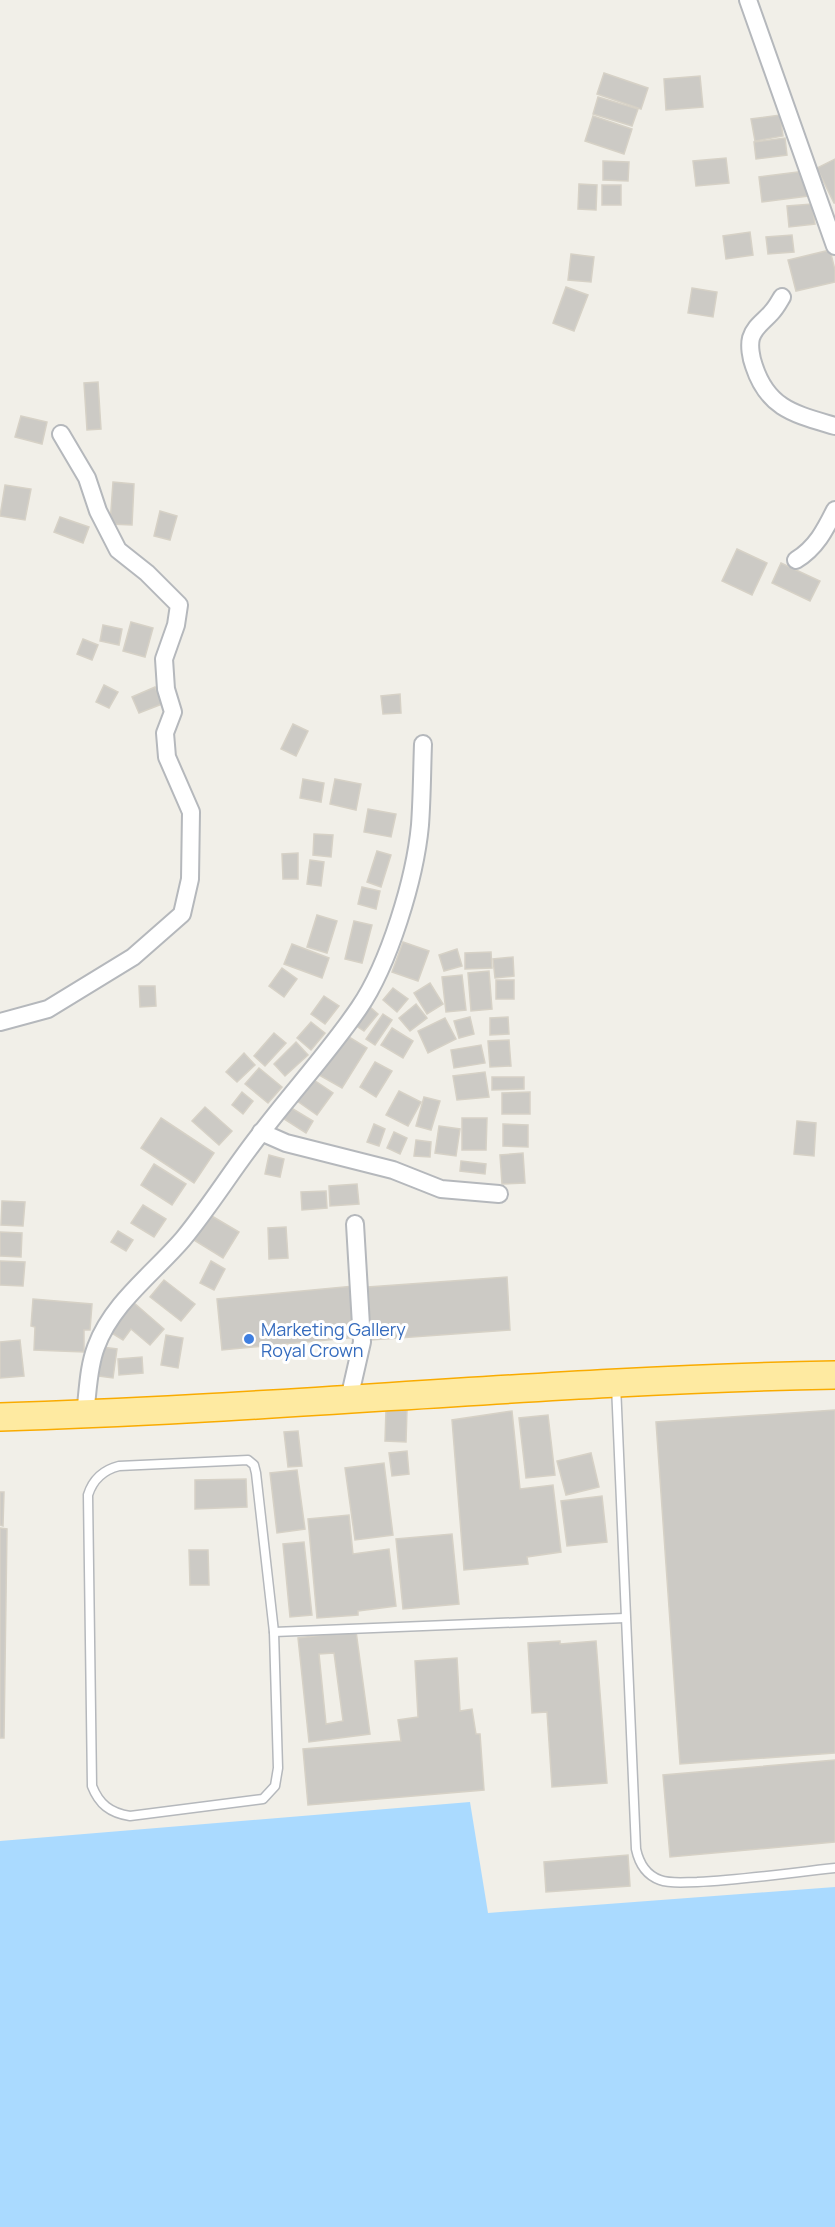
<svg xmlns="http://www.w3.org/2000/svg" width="835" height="2227" viewBox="0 0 835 2227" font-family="Manrope,sans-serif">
<rect width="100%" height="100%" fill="#f1efe8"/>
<polygon fill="#aadaff" points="470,1802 488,1913 835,1887 835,2227 0,2227 0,1841"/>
<g fill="#cccac5" stroke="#d6d1c6" stroke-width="1.5" fill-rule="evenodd">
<polygon points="604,73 648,88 641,109 597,94"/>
<polygon points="700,76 703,107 666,110 664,79"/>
<polygon points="598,97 638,109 632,126 593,114"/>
<polygon points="780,115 783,136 755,141 751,119"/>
<polygon points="593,116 632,129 624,154 585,141"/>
<polygon points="785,138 787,155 756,159 754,142"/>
<polygon points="726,158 729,183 696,186 693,161"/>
<polygon points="835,159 835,203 834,203 817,168"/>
<polygon points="603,161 629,162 628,181 603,180"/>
<polygon points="805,171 808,196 762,202 759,177"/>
<polygon points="579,184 597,185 596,210 578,209"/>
<rect x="602" y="185" width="19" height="20"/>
<polygon points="812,204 815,224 789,227 787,206"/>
<polygon points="750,232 753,255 726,259 723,236"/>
<polygon points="792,235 794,252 768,254 766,237"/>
<polygon points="830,250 835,270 835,282 796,291 788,260"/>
<polygon points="571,254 594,257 591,282 568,280"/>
<polygon points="566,287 588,295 574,331 553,323"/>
<polygon points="692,288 717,292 713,317 688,313"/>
<polygon points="98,382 101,429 87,430 84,383"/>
<polygon points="21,416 47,422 42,444 15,437"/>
<polygon points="113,482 134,484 132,525 110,524"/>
<polygon points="5,485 31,489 25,520 0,516"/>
<polygon points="160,511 177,516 170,540 154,536"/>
<polygon points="60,517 89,527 83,543 54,532"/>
<polygon points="737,549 767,563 752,595 722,581"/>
<polygon points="781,563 820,581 810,601 772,583"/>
<polygon points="131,622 153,628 145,657 123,651"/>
<polygon points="103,625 122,629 119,645 100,641"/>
<polygon points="83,639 98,645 92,660 77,654"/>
<polygon points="104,685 118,692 109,708 96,702"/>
<polygon points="155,687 162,704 139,713 132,697"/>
<polygon points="400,694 401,713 383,714 381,696"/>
<polygon points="293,724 308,731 296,756 281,749"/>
<polygon points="303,779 324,783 321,802 300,798"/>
<polygon points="335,779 361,784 356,810 330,804"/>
<polygon points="368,809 396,814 391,837 364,832"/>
<polygon points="314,834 333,835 331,857 313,855"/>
<polygon points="377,851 391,855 381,887 367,882"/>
<polygon points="298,853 298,879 283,879 282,854"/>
<polygon points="310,860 324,862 321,886 307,884"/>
<polygon points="362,887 380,891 376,909 358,904"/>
<polygon points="317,915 337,921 327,953 307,947"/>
<polygon points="354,921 372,925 362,963 345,959"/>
<polygon points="403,942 429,951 418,981 392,972"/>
<polygon points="292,944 329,958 322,978 284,964"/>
<polygon points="457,949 462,966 444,971 439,955"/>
<polygon points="491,952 492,968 465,969 465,953"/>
<polygon points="513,957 514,976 495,978 493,959"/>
<polygon points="282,968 297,979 284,997 269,986"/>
<polygon points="489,971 492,1009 471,1011 468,973"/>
<polygon points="462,975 466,1010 446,1012 442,977"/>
<rect x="496" y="980" width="18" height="19"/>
<polygon points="430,983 443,1004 427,1014 414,993"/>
<polygon points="139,986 155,986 156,1006 140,1007"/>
<polygon points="393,988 408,999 397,1012 383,1000"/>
<polygon points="324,996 339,1006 325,1024 311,1014"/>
<polygon points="416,1004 427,1018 410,1031 399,1018"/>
<polygon points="370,1007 378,1014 364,1031 355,1025"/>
<polygon points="383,1014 392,1020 375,1045 366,1039"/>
<polygon points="470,1017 474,1034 459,1038 454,1021"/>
<polygon points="508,1017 509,1034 490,1035 490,1018"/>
<polygon points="445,1018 456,1039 428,1053 418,1031"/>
<polygon points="311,1022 325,1033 311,1050 297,1038"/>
<polygon points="392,1028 413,1041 403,1058 381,1045"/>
<polygon points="274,1033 286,1043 265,1066 254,1056"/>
<polygon points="344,1034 367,1048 342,1088 319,1075"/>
<polygon points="509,1040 511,1066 490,1067 488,1041"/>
<polygon points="296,1042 308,1055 285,1076 274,1064"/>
<polygon points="481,1045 485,1063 454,1068 451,1050"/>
<polygon points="244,1053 255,1065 237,1082 226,1072"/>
<polygon points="375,1062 392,1071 376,1097 360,1087"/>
<polygon points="259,1068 282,1087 268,1103 245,1084"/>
<polygon points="485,1072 489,1097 457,1100 453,1076"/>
<polygon points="308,1076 333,1093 317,1115 293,1098"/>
<polygon points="492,1077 524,1077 524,1089 492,1090"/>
<polygon points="399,1091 421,1102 408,1126 386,1115"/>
<polygon points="242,1092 253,1101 243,1114 232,1105"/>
<polygon points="530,1092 530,1114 502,1114 502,1093"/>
<polygon points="424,1097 440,1101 431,1130 416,1126"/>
<polygon points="288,1106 313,1121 306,1133 281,1117"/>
<polygon points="205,1107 232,1131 219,1145 192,1121"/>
<polygon points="161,1118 214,1153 194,1183 141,1148"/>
<polygon points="462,1118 487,1118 486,1150 462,1150"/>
<polygon points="797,1121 816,1123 814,1156 794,1154"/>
<polygon points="374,1124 385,1129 379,1146 367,1142"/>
<polygon points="503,1124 528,1125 528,1147 503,1146"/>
<polygon points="439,1126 460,1129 456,1156 435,1153"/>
<polygon points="394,1132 407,1138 400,1154 387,1148"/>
<polygon points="416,1140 431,1142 430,1157 414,1156"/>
<polygon points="523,1153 525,1183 502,1184 500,1155"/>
<polygon points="269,1155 284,1159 280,1177 265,1174"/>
<polygon points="461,1161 486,1164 485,1174 460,1171"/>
<polygon points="154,1164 186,1184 172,1205 141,1185"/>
<polygon points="357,1184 359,1204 330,1206 329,1186"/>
<polygon points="326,1191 327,1208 302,1210 301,1192"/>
<polygon points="2,1201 25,1202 23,1226 1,1225"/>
<polygon points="143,1205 166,1219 154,1237 131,1223"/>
<polygon points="205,1212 239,1232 223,1258 189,1237"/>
<polygon points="286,1227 288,1258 269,1259 268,1228"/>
<polygon points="118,1231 133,1240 126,1251 111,1242"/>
<polygon points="0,1232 22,1233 21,1257 0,1256"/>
<polygon points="0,1261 25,1262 23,1286 0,1285"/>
<polygon points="211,1261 225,1269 214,1290 200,1283"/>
<polygon points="507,1277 510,1330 371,1340 368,1287"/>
<polygon points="164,1280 195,1304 181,1321 150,1297"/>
<polygon points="354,1286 358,1337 222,1350 217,1299"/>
<polygon points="33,1299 92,1304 90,1330 84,1330 84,1352 34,1350 35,1327 31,1326"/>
<polygon points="133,1302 164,1329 150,1345 131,1329 123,1340 110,1332"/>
<polygon points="166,1335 183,1338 178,1368 161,1365"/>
<polygon points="20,1340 24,1376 0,1378 0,1342"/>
<polygon points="102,1347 117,1349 113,1378 99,1376"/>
<polygon points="142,1357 143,1373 119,1375 118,1359"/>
<polygon points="386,1409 407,1410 406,1442 385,1441"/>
<polygon points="835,1410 835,1753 680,1764 656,1422"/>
<polygon points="512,1411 520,1489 553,1485 561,1552 527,1557 528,1564 464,1570 452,1420"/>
<polygon points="548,1415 555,1475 526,1478 519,1418"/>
<polygon points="298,1431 302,1466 288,1467 284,1432"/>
<polygon points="407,1451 409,1474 392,1476 389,1453"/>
<polygon points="591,1453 599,1487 566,1495 557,1461"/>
<polygon points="384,1463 393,1535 355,1540 345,1468"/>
<polygon points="297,1470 305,1529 277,1533 270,1473"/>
<polygon points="246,1479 247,1507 195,1509 195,1480"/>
<polygon points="0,1492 4,1492 3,1526 0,1525"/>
<polygon points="602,1496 607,1542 567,1546 561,1501"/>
<polygon points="349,1515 353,1554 389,1549 396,1606 358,1611 358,1615 317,1618 308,1519"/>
<polygon points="0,1528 7,1529 4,1738 0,1738"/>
<polygon points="452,1534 459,1604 403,1609 396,1539"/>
<polygon points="304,1542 312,1615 290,1617 283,1544"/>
<polygon points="189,1550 208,1550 209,1585 190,1585"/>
<path d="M356 1631 370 1734 309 1742 298 1638ZM334 1653 343 1721 326 1724 319 1654Z"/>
<polygon points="560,1641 560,1644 596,1641 607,1783 552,1787 547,1712 532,1713 528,1643"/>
<polygon points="457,1658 460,1711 472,1709 476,1734 480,1734 484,1790 308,1805 303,1749 401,1741 398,1720 418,1717 415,1661"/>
<polygon points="835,1760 835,1842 670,1857 663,1775"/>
<polygon points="628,1855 630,1886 546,1892 544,1862"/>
</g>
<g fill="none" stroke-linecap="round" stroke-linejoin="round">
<defs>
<g id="service">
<path d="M616 1385 636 1849C639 1863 646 1875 660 1880 671 1884 685 1882 697 1882 743 1880 789 1873 835 1868"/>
<path d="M248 1460 254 1465 256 1473 274 1632 278 1768 275 1786 263 1799 130 1816C110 1813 99 1804 92 1786L88 1495C93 1479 103 1470 119 1466Z"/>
<polyline points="274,1632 625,1618"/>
</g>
<g id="minor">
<polyline points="748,0 835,246"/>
<path d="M782 297C779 302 776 308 771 313 764 321 754 327 751 338 749 346 751 358 754 366 768 409 795 414 835 426"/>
<path d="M796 560C816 548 825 530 835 510"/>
<polyline points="0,1022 48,1009 133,957 182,914 190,879 191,812 167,757 165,733 173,712 166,689 164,659 176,625 179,605 147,573 118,550 98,511 87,478 61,434"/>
<polyline points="261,1132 286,1143 393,1170 441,1189 499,1194"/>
<polyline points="349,1399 362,1342 355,1224"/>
<path d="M85 1414C88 1392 88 1368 96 1347 112 1303 153 1274 183 1239 211 1205 234 1167 261 1133 293 1091 329 1052 359 1008 389 964 415 879 420 825 422 798 422 771 423 744"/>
</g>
<path id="trunk" d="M0 1417C279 1409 556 1380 835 1375"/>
</defs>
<use href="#service" stroke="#b5b8bc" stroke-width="11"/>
<use href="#minor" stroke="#b5b8bc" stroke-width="20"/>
<use href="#trunk" stroke="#f9ab00" stroke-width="30"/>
<use href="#service" stroke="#fff" stroke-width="8"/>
<use href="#minor" stroke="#fff" stroke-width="16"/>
<use href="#trunk" stroke="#feeaa1" stroke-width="27"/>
</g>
<circle fill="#3f7fe0" stroke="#fff" stroke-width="2" cx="249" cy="1339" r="6"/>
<g text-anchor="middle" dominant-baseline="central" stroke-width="6" stroke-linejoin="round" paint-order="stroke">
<g font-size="18" fill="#366cbe" stroke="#fff" text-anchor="start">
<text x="261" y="1329">Marketing Gallery<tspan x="261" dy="21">Royal Crown</tspan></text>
</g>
</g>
</svg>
